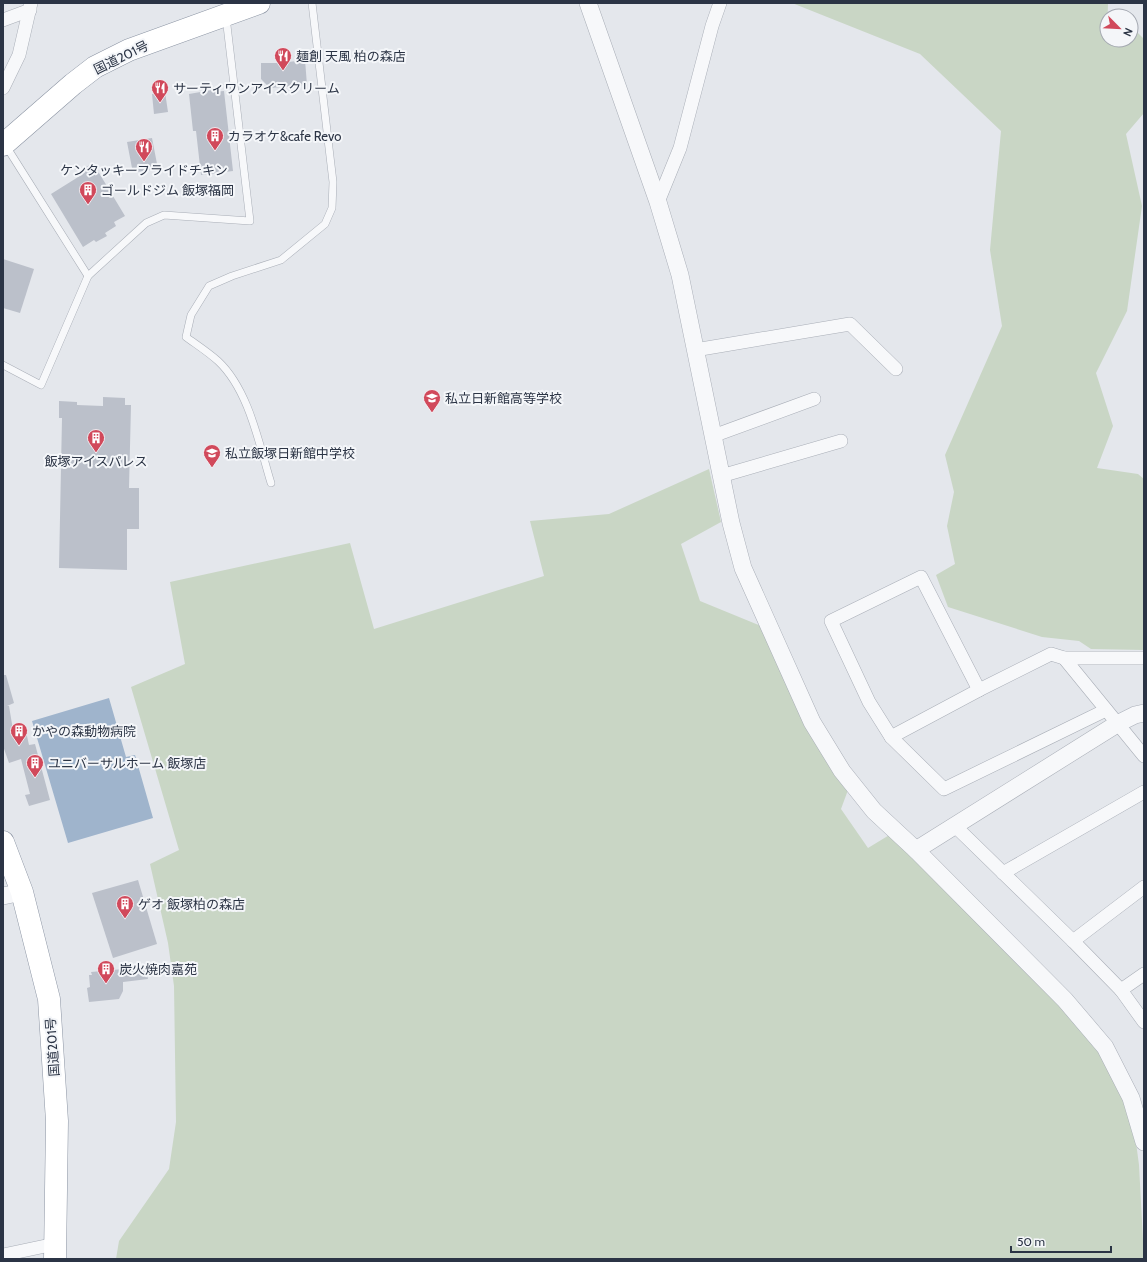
<svg xmlns="http://www.w3.org/2000/svg" width="1147" height="1262" viewBox="0 0 1147 1262" font-family="Cabin,'Noto Sans JP',sans-serif">
<rect width="100%" height="100%" fill="#e4e7ec"/>
<g fill="#c9d6c5">
<polygon points="792,3 1108,3 1107,40 1131,40 1131,30 1137,32 1144,39 1144,113 1126,134 1142,206 1127,311 1096,373 1113,426 1097,468 1138,474 1144,479 1144,650 1091,649 1079,641 1042,637 948,607 936,575 955,564 947,526 954,492 945,455 1002,326 990,250 1001,131 920,54"/>
<polygon points="709,469 721,522 681,544 700,601 761,626 848,790 841,809 868,848 891,834 1076,1023 1098,1049 1123,1095 1135,1135 1139,1165 1144,1259 116,1259 119,1241 169,1169 176,1122 174,986 168,943 150,864 179,850 131,687 185,664 170,582 350,543 374,629 544,576 530,521 609,514"/>
</g>
<polygon fill="#9fb4cc" points="109,698 126,757 135,755 153,818 68,843 32,721"/>
<g fill="#bbc0ca">
<polygon points="305,60 307,85 270,88 261,79 261,63 280,63"/>
<polygon points="212,90 212,92 224,91 233,171 201,175 196,131 193,131 189,94"/>
<polygon points="165,92 168,112 154,114 152,94"/>
<polygon points="152,138 158,169 136,172 135,168 132,168 127,142"/>
<polygon points="93,163 125,216 114,222 116,226 105,233 107,236 96,242 94,240 83,247 51,194 83,174 81,170"/>
<polygon points="3,259 34,269 20,313 3,308"/>
<polygon points="103,397 125,398 125,405 131,405 129,488 139,488 139,529 127,529 127,570 59,568 62,418 59,418 59,401 77,402 77,405 103,406"/>
<polygon points="3,675 6,675 14,703 7,706 9,706 13,730 25,727 29,745 35,744 50,800 29,806 25,795 30,794 21,759 9,763 3,746"/>
<polygon points="138,880 157,944 113,958 92,893"/>
<polygon points="145,967 148,979 123,982 123,991 119,999 89,1002 87,988 90,987 89,975 92,975 91,972"/>
</g>
<g fill="none" stroke-linecap="round" stroke-linejoin="round">
<defs>
<g id="service">
<polyline points="6,146 88,276"/>
<polyline points="3,365 41,385 88,276 146,223 164,215 250,221 226,17"/>
<path d="M271 483C259 444 249 390 218 361 208 352 197 345 186 337L191 315 209 286 232 276 281 260 325 224 332 208 333 182 312 3"/>
</g>
<g id="minor">
<polyline points="3,20 30,10"/>
<polyline points="3,88 19,55 31,3"/>
<polyline points="658,202 680,148 712,26 720,3"/>
<polyline points="695,350 850,324 896,369"/>
<polyline points="713,436 814,399"/>
<polyline points="721,476 841,441"/>
<polyline points="1064,658 1144,756"/>
<polyline points="979,690 921,577 831,621 869,702 891,737 944,789 1106,710"/>
<polyline points="891,737 979,690 1051,654 1064,658 1144,658"/>
<polyline points="955,826 1073,941 1121,990 1144,1022"/>
<polyline points="1003,873 1144,792"/>
<polyline points="1073,941 1144,887"/>
<polyline points="1121,990 1144,974"/>
<polyline points="3,1255 55,1244"/>
</g>
<g id="tertiary">
<polyline points="588,3 658,202 680,275 731,523 743,568 812,722 842,771 874,811 916,850 1065,1000 1105,1047 1131,1098 1144,1142"/>
<polyline points="916,850 1117,724 1135,715 1144,713"/>
<polyline points="3,896 22,892"/>
</g>
<g id="trunk">
<polyline points="3,145 73,84 95,67 129,50 259,3"/>
<polyline points="3,842 22,892 49,999 57,1121 55,1259"/>
</g>
</defs>
<use href="#service" stroke="#a9aeb7" stroke-width="8"/>
<use href="#minor" stroke="#a9aeb7" stroke-width="14"/>
<use href="#tertiary" stroke="#a9aeb7" stroke-width="18"/>
<use href="#trunk" stroke="#8b94a3" stroke-width="23"/>
<use href="#service" stroke="#f7f8fa" stroke-width="7"/>
<use href="#minor" stroke="#f7f8fa" stroke-width="13"/>
<use href="#tertiary" stroke="#f7f8fa" stroke-width="17"/>
<use href="#trunk" stroke="#fff" stroke-width="22"/>
</g>
<defs>
<symbol id="restaurant-pin" viewBox="-11 -11 22 30"><path d="M0 17L-7.5 6A9.5 9.5 0 1 1 7.5 6Z" fill="#d1495b" stroke="#f4f6f9"/><path d="M-5-6h1v4h1v-4h1v4h1v-4h1v5L-1.5 .5V6h-2V.5L-5-1ZM5-6V6H3V1.5H1.5Q1.5-4 5-6Z" fill="#fff"/></symbol>
<symbol id="building-pin" viewBox="-11 -11 22 30"><path d="M0 17L-7.5 6A9.5 9.5 0 1 1 7.5 6Z" fill="#d1495b" stroke="#f4f6f9"/><path d="M-4-6H4V6H1V3H-1V6H-4ZM-2.5-4.3h1.7v1.8h-1.7ZM.8-4.3h1.7v1.8H.8ZM-2.5-1h1.7V.8h-1.7ZM.8-1h1.7V.8H.8Z" fill="#fff"/></symbol>
<symbol id="school-pin" viewBox="-11 -11 22 30"><path d="M0 17L-7.5 6A9.5 9.5 0 1 1 7.5 6Z" fill="#d1495b" stroke="#f4f6f9"/><path d="M0-5L7-2L0 1L-7-2ZM-4 1L0 2.5L4 1V4Q0 6-4 4Z" fill="#fff"/></symbol>
</defs>
<g fill-rule="evenodd">
<use href="#restaurant-pin" x="273" y="46" width="20" height="27"/>
<use href="#restaurant-pin" x="150" y="78" width="20" height="27"/>
<use href="#building-pin" x="205" y="126" width="20" height="27"/>
<use href="#restaurant-pin" x="134" y="137" width="20" height="27"/>
<use href="#building-pin" x="78" y="180" width="20" height="27"/>
<use href="#school-pin" x="422" y="388" width="20" height="27"/>
<use href="#building-pin" x="86" y="428" width="20" height="27"/>
<use href="#school-pin" x="202" y="443" width="20" height="27"/>
<use href="#building-pin" x="9" y="721" width="20" height="27"/>
<use href="#building-pin" x="25" y="753" width="20" height="27"/>
<use href="#building-pin" x="115" y="894" width="20" height="27"/>
<use href="#building-pin" x="96" y="959" width="20" height="27"/>
</g>
<g text-anchor="middle" dominant-baseline="central" stroke-width="4" stroke-linejoin="round" paint-order="stroke">
<g font-size="13" fill="#2b3445" stroke="#f4f6f9" text-anchor="start">
<text x="296" y="56">麺創 天風 柏の森店</text>
<text x="173" y="88">サーティワンアイスクリーム</text>
<text x="228" y="136">カラオケ&amp;cafe Revo</text>
<text x="144" y="170" text-anchor="middle">ケンタッキーフライドチキン</text>
<text x="101" y="190">ゴールドジム 飯塚福岡</text>
<text x="445" y="398">私立日新館高等学校</text>
<text x="225" y="453">私立飯塚日新館中学校</text>
<text x="96" y="461" text-anchor="middle">飯塚アイスパレス</text>
<text x="32" y="731">かやの森動物病院</text>
<text x="48" y="763">ユニバーサルホーム 飯塚店</text>
<text x="138" y="904">ゲオ 飯塚柏の森店</text>
<text x="119" y="969">炭火焼肉嘉苑</text>
</g>
<g font-size="13" fill="#2b3445" stroke="#f4f6f9">
<text transform="translate(121 57) rotate(-26)">国道201号</text>
<text transform="translate(52 1047) rotate(-94)">国道201号</text>
</g>
</g>
<rect width="1147" height="1262" fill="none" stroke="#2b3445" stroke-width="8"/>
<g transform="translate(1119 28) rotate(114)"><circle r="19" fill="#f4f6f9" stroke="#a4a8b1"/>
<path d="M0-3L7 15L0 10L-7 15Z" fill="#d1495b"/>
<text y="-6" font-size="11" font-weight="bold" text-anchor="middle" fill="#2b3445">N</text>
</g>
<path d="M1011 1246v6h100v-6" fill="none" stroke="#2b3445" stroke-width="2"/>
<text x="1017" y="1246" font-size="12" fill="#2b3445" stroke="#f4f6f9" stroke-width="3" paint-order="stroke">50 m</text>
</svg>
